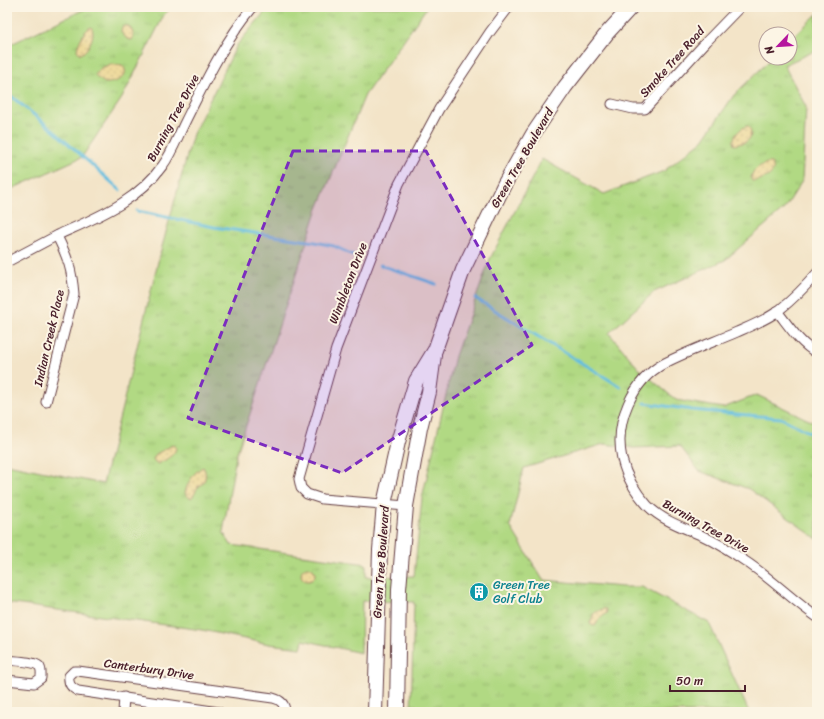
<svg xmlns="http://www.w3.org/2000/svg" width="824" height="719" viewBox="0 0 824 719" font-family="Sriracha,sans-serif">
<defs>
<pattern id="grass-tufts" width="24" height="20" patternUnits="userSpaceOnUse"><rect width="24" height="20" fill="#b1d983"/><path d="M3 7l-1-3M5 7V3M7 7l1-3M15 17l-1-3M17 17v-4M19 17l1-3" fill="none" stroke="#9aba71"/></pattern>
<pattern id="sand-dots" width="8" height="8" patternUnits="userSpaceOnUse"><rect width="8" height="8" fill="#eeda9e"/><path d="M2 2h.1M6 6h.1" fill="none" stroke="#cebb88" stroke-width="1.8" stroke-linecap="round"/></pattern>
</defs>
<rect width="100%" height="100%" fill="#fcf5e5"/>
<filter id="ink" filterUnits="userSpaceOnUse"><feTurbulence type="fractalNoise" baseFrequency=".025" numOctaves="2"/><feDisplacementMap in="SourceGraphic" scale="8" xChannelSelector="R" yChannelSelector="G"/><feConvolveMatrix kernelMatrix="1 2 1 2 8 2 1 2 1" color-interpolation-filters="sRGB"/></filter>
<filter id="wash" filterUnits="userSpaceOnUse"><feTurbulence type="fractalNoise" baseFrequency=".012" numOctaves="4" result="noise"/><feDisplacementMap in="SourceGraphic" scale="16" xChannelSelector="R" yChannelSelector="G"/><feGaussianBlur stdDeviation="0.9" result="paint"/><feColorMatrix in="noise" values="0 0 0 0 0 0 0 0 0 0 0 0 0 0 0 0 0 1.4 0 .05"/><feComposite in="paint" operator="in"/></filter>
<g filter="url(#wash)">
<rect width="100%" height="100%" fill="#f3e4c8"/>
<g fill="url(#grass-tufts)" stroke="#7e7c57">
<polygon points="89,7 172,7 164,15 122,98 82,157 7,191 7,46"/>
<polygon points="269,7 427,7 365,95 317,211 236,456 223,532 231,545 366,564 366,577 414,576 422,498 455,356 490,259 542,159 604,194 664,171 703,140 734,95 772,58 790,58 790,40 817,14 817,50 784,65 806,107 802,181 785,208 725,260 654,292 609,333 639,369 676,400 723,408 757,395 817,424 817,539 749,489 699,471 680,446 634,448 604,444 524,468 510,526 543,580 623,587 642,587 709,623 749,712 411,712 414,602 362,601 361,653 303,640 301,648 269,644 202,630 7,603 7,464 103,484 160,254 193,134 237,45"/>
</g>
<g fill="url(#sand-dots)" stroke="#9c7c64">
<path d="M125 26H128C132 29 135 35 132 40L127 39 121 32 122 27Z"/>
<path d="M91 27C97 34 87 53 80 54L77 50C79 42 83 31 91 27Z"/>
<path d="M111 64 122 65C133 76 114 84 105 83L96 77 95 75 101 68Z"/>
<path d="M748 126C752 130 752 138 747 141 745 143 738 144 734 145L733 141C736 133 740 128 748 126Z"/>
<path d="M767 163H771C780 174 761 181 752 181L751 178C753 168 759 167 767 163Z"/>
<path d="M173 445 176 447C176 455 165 460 158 464L155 462 153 459 156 454Z"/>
<path d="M203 467C207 472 206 481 201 485 200 486 199 486 198 487 195 491 196 494 191 498L188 497 185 493C187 484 194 471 203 467Z"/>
<circle cx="308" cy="574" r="7"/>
<polygon points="603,609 606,609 607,613 599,619 595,626 591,625 590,623 594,613"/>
</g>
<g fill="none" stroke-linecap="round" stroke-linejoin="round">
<g stroke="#62bee0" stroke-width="3">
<polyline points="7,93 54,131 120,190"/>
<polyline points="137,211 214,227 315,242 334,246 355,256"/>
<polyline points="380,265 436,284"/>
<polyline points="475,298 621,387"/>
<polyline points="645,403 692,410 781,418 811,433 817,442"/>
</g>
</g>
</g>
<g filter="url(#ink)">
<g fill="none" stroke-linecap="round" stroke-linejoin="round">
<defs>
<g id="minor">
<polyline points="612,104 633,109 645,109 707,41 740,7"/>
<path d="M7 262C24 253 41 244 58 235 97 217 137 202 163 165 172 153 178 136 185 122 205 82 224 42 253 7"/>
<path d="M817 273C806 286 792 300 778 311 766 320 751 326 737 332 714 342 688 351 665 363 632 380 614 423 622 459 626 476 636 493 648 506 663 521 685 528 703 536 718 543 732 552 745 561 771 578 792 600 817 617"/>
<path d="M777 311C789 326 800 344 817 353"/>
<path d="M46 402 74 294C72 270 68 258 57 236"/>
<polyline points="406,506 322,499 307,494 301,488 299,479 336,349 399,184 439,109 490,32 509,7"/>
<path d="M7 660C14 661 34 661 39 666 42 669 41 674 41 678L34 683 7 680"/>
<polyline points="123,712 124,697"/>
<path d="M219 712 78 691C71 688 68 684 69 676L74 671H78L273 698C281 700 285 704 285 712"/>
</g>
<g id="primary">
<polyline points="375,712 380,550 384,504 398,442 416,381 435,350 463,270 504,185 533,134 565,87 608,32 631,7"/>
<polyline points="397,712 399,589 406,506 420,428 429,392 434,355"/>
</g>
</defs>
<use href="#minor" stroke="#633d43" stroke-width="11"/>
<use href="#primary" stroke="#633d43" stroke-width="16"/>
<use href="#minor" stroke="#fff" stroke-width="9"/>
<use href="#primary" stroke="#fff" stroke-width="14"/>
</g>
</g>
<path fill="#7b2cbf" fill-opacity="0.2" stroke="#7b2cbf" stroke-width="3" stroke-dasharray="8 5" stroke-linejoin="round" d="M293 151H426L532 345 342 473 188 418Z"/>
<defs>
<symbol id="building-disc" viewBox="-11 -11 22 22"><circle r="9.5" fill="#0f9aa8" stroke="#fcf5e5"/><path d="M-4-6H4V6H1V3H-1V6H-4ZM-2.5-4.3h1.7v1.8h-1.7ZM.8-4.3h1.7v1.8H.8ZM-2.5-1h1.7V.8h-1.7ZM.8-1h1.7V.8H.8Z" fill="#fff"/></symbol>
</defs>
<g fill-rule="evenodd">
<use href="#building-disc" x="468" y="581" width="22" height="22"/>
</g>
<g text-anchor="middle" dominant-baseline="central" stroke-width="4" stroke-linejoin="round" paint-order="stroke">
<g font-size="12" fill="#4a1f2b" stroke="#fcf5e5">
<text transform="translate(672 62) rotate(-48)">Smoke Tree Road</text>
<text transform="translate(173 118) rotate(-62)">Burning Tree Drive</text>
<text transform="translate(522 158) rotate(-60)">Green Tree Boulevard</text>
<text transform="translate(348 283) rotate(-69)">Wimbleton Drive</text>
<text transform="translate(49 338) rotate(-77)">Indian Creek Place</text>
<text transform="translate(706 526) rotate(29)">Burning Tree Drive</text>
<text transform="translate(381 562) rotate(-86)">Green Tree Boulevard</text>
<text transform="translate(149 669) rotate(8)">Canterbury Drive</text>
</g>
<g font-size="12" fill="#0d838f" stroke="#fcf5e5" text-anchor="start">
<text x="493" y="585">Green Tree<tspan x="493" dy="14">Golf Club</tspan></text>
</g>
</g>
<rect width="824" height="719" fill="none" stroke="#fcf5e5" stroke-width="24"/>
<g transform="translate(778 46) rotate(245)"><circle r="19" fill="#fcf5e5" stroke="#b59f9b"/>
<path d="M0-3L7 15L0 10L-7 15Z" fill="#b5179e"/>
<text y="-6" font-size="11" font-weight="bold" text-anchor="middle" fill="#4a1f2b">N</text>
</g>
<path d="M670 685v6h75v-6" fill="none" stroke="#4a1f2b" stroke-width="2"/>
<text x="676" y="685" font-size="12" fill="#4a1f2b" stroke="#fcf5e5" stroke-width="3" paint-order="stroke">50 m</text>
</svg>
